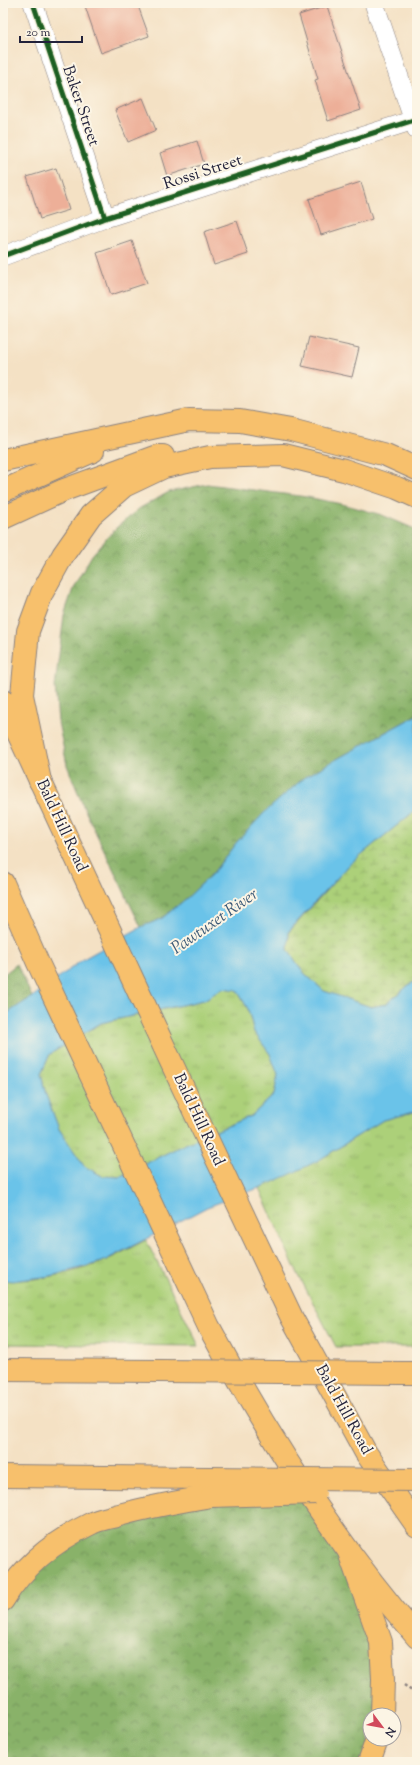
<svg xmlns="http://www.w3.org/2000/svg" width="420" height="1765" viewBox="0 0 420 1765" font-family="'Sorts Mill Goudy',serif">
<defs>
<pattern id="grass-tufts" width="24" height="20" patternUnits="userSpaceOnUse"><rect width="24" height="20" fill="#acd079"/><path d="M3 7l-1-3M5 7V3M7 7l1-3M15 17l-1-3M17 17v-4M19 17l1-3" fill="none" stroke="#94b26a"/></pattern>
<pattern id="forest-crowns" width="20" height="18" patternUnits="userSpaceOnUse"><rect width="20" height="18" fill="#89b269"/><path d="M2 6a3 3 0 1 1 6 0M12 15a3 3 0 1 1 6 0" fill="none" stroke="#709058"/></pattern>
<pattern id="wetland-marsh" width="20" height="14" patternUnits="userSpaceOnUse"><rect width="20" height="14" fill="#acd079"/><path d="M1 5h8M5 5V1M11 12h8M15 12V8" fill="none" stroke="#94b26a"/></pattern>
</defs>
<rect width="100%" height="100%" fill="#fcf5e5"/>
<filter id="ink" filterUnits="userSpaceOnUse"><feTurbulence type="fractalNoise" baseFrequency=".025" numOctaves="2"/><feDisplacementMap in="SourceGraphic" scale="8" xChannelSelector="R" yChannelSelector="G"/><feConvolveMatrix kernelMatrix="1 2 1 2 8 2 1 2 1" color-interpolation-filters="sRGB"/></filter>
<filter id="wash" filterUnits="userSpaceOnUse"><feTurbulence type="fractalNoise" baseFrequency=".012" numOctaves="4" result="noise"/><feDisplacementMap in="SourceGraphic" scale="16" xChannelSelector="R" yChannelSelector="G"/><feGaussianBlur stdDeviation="0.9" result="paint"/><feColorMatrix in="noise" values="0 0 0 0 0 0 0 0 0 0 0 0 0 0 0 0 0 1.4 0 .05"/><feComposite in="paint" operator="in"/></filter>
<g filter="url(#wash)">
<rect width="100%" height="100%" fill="#f4e1c4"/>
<g fill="url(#grass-tufts)" stroke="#67795a">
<polygon points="223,988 237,990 248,1009 254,1032 270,1054 278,1075 274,1095 251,1116 181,1146 119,1177 102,1176 84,1166 59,1129 46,1095 41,1074 50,1054 101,1023 204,1000"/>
<polygon points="417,1111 417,1347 336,1347 294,1266 259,1188 319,1160 383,1120"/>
<path d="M146 1240 199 1346 3 1344V1280C34 1282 73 1273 102 1262 117 1256 131 1247 146 1240Z"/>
</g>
<g fill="url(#forest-crowns)" stroke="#566a52">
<polygon points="207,484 307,497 346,505 382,515 417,530 417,715 306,776 236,843 213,873 187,898 161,919 141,927 84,808 67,765 58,722 55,686 64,615 74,586 92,555 116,528 140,508 169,492"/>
<polygon points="17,964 32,997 3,1016 3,975"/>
<polygon points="311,1495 372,1612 380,1715 370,1715 368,1762 3,1762 3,1606 35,1562 92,1525 158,1508"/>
</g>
<polygon fill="url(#wetland-marsh)" stroke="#67795a" points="417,809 417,981 410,984 386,1004 371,1007 324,991 303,972 288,950 289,932 351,863"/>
<path fill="#6bc3e9" stroke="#467292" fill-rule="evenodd" d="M417 715V809L351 863 316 901 289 931 288 950 303 972 324 991 371 1007 386 1004 410 984 417 981V1111L383 1120 319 1160 289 1175 259 1188 207 1207 102 1262 51 1276 12 1281 3 1280V1016L32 997 85 958 141 927 161 919 187 898 213 873 236 843 264 813 306 776ZM223 988 237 990 248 1009 254 1032 270 1054 278 1075 274 1095 251 1116 181 1146 119 1177 102 1176 84 1166 59 1129 46 1095 41 1074 50 1054 101 1023 204 1000Z"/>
<g id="blocks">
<g fill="#edaf98">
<polygon points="84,3 137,3 149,36 101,53"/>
<polygon points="327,6 361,110 328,121 315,80 318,79 299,15"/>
<polygon points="143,98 156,130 128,142 115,110"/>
<polygon points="197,141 204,164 167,176 160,153"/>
<polygon points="56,168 69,210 40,219 27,177"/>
<polygon points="361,182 372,219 321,235 309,199"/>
<polygon points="237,221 248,254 214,265 204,232"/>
<polygon points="132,241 147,283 111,295 97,253"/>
<polygon points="309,337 359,348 352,377 302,366"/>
</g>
</g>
</g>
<g filter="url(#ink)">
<use href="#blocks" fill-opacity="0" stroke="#8b8280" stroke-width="1"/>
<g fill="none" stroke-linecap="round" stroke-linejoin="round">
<defs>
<g id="minor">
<polyline points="33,3 105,218"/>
<polyline points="374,3 417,130"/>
<polyline points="3,256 105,218 414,120"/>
</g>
<g id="primary">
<polyline points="3,701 194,1111 292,1318 366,1453 417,1526"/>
<path d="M3 883 38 963 209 1327C268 1437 335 1542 417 1637"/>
</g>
<g id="motorway">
<polyline points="3,460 189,420 240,421 291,430 386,455 417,469"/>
<polyline points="3,491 93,451"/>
<polyline points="3,518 64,490 157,456 163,456"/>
<polyline points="40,781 22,695 28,631 42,593 63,555 91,515 124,486 164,467 210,457 283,455 344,470 397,488 417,497"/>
<polyline points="3,1370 159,1371"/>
<polyline points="401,1373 417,1373"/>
<polyline points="3,1476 208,1478"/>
<polyline points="349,1552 381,1642 383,1679 382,1715"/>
<path d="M3 1600C24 1565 56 1540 92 1523 100 1519 110 1518 119 1515 149 1507 181 1501 212 1496"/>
<polyline points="369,1762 377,1739"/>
</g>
</defs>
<use href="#minor" stroke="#8b8280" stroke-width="20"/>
<use href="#primary" stroke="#8b8280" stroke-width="24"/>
<use href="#motorway" stroke="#8b8280" stroke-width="24"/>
<polyline stroke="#8b8280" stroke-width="2.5" stroke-dasharray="3 3" stroke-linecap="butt" points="404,1685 417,1695"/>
<use href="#minor" stroke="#fff" stroke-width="19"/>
<use href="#primary" stroke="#f7c06c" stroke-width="22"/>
<use href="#motorway" stroke="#f7c06c" stroke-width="22"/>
<defs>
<g id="motorway-bridge">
<polyline points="159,1371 401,1373"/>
<polyline points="208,1478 417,1480"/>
<polyline points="212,1496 315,1493"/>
</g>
</defs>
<use href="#motorway-bridge" stroke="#8b8280" stroke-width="24" stroke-linecap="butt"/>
<use href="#motorway-bridge" stroke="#f7c06c" stroke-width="22"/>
<defs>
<g id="cycleway">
<polyline points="33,3 105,218"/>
<polyline points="3,256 105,218 414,120"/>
</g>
</defs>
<use href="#cycleway" stroke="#fcf5e5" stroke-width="8"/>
<use href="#cycleway" stroke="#1b5e20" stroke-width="5"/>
</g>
</g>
<g text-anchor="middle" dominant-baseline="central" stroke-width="4" stroke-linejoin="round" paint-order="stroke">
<g font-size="16" fill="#22223b" stroke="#fcf5e5">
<text transform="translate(80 106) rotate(71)">Baker Street</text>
<text transform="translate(203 173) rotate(-18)">Rossi Street</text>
<text transform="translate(61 826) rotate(65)">Bald Hill Road</text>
<text transform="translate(198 1120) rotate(65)">Bald Hill Road</text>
<text transform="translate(343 1410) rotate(61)">Bald Hill Road</text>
</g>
<g font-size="17" font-style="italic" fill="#3c5a78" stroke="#fcf5e5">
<text transform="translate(215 922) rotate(-35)">Pawtuxet River</text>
</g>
</g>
<rect width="420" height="1765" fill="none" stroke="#fcf5e5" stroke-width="16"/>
<g transform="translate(382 1727) rotate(122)"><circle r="19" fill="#fcf5e5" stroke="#a5a1a1"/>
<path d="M0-3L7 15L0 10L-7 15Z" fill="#d1495b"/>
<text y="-6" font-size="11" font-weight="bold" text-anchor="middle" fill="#22223b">N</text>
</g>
<path d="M20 36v6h62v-6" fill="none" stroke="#22223b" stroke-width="2"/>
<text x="26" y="36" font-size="12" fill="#22223b" stroke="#fcf5e5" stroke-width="3" paint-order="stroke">20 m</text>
</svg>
